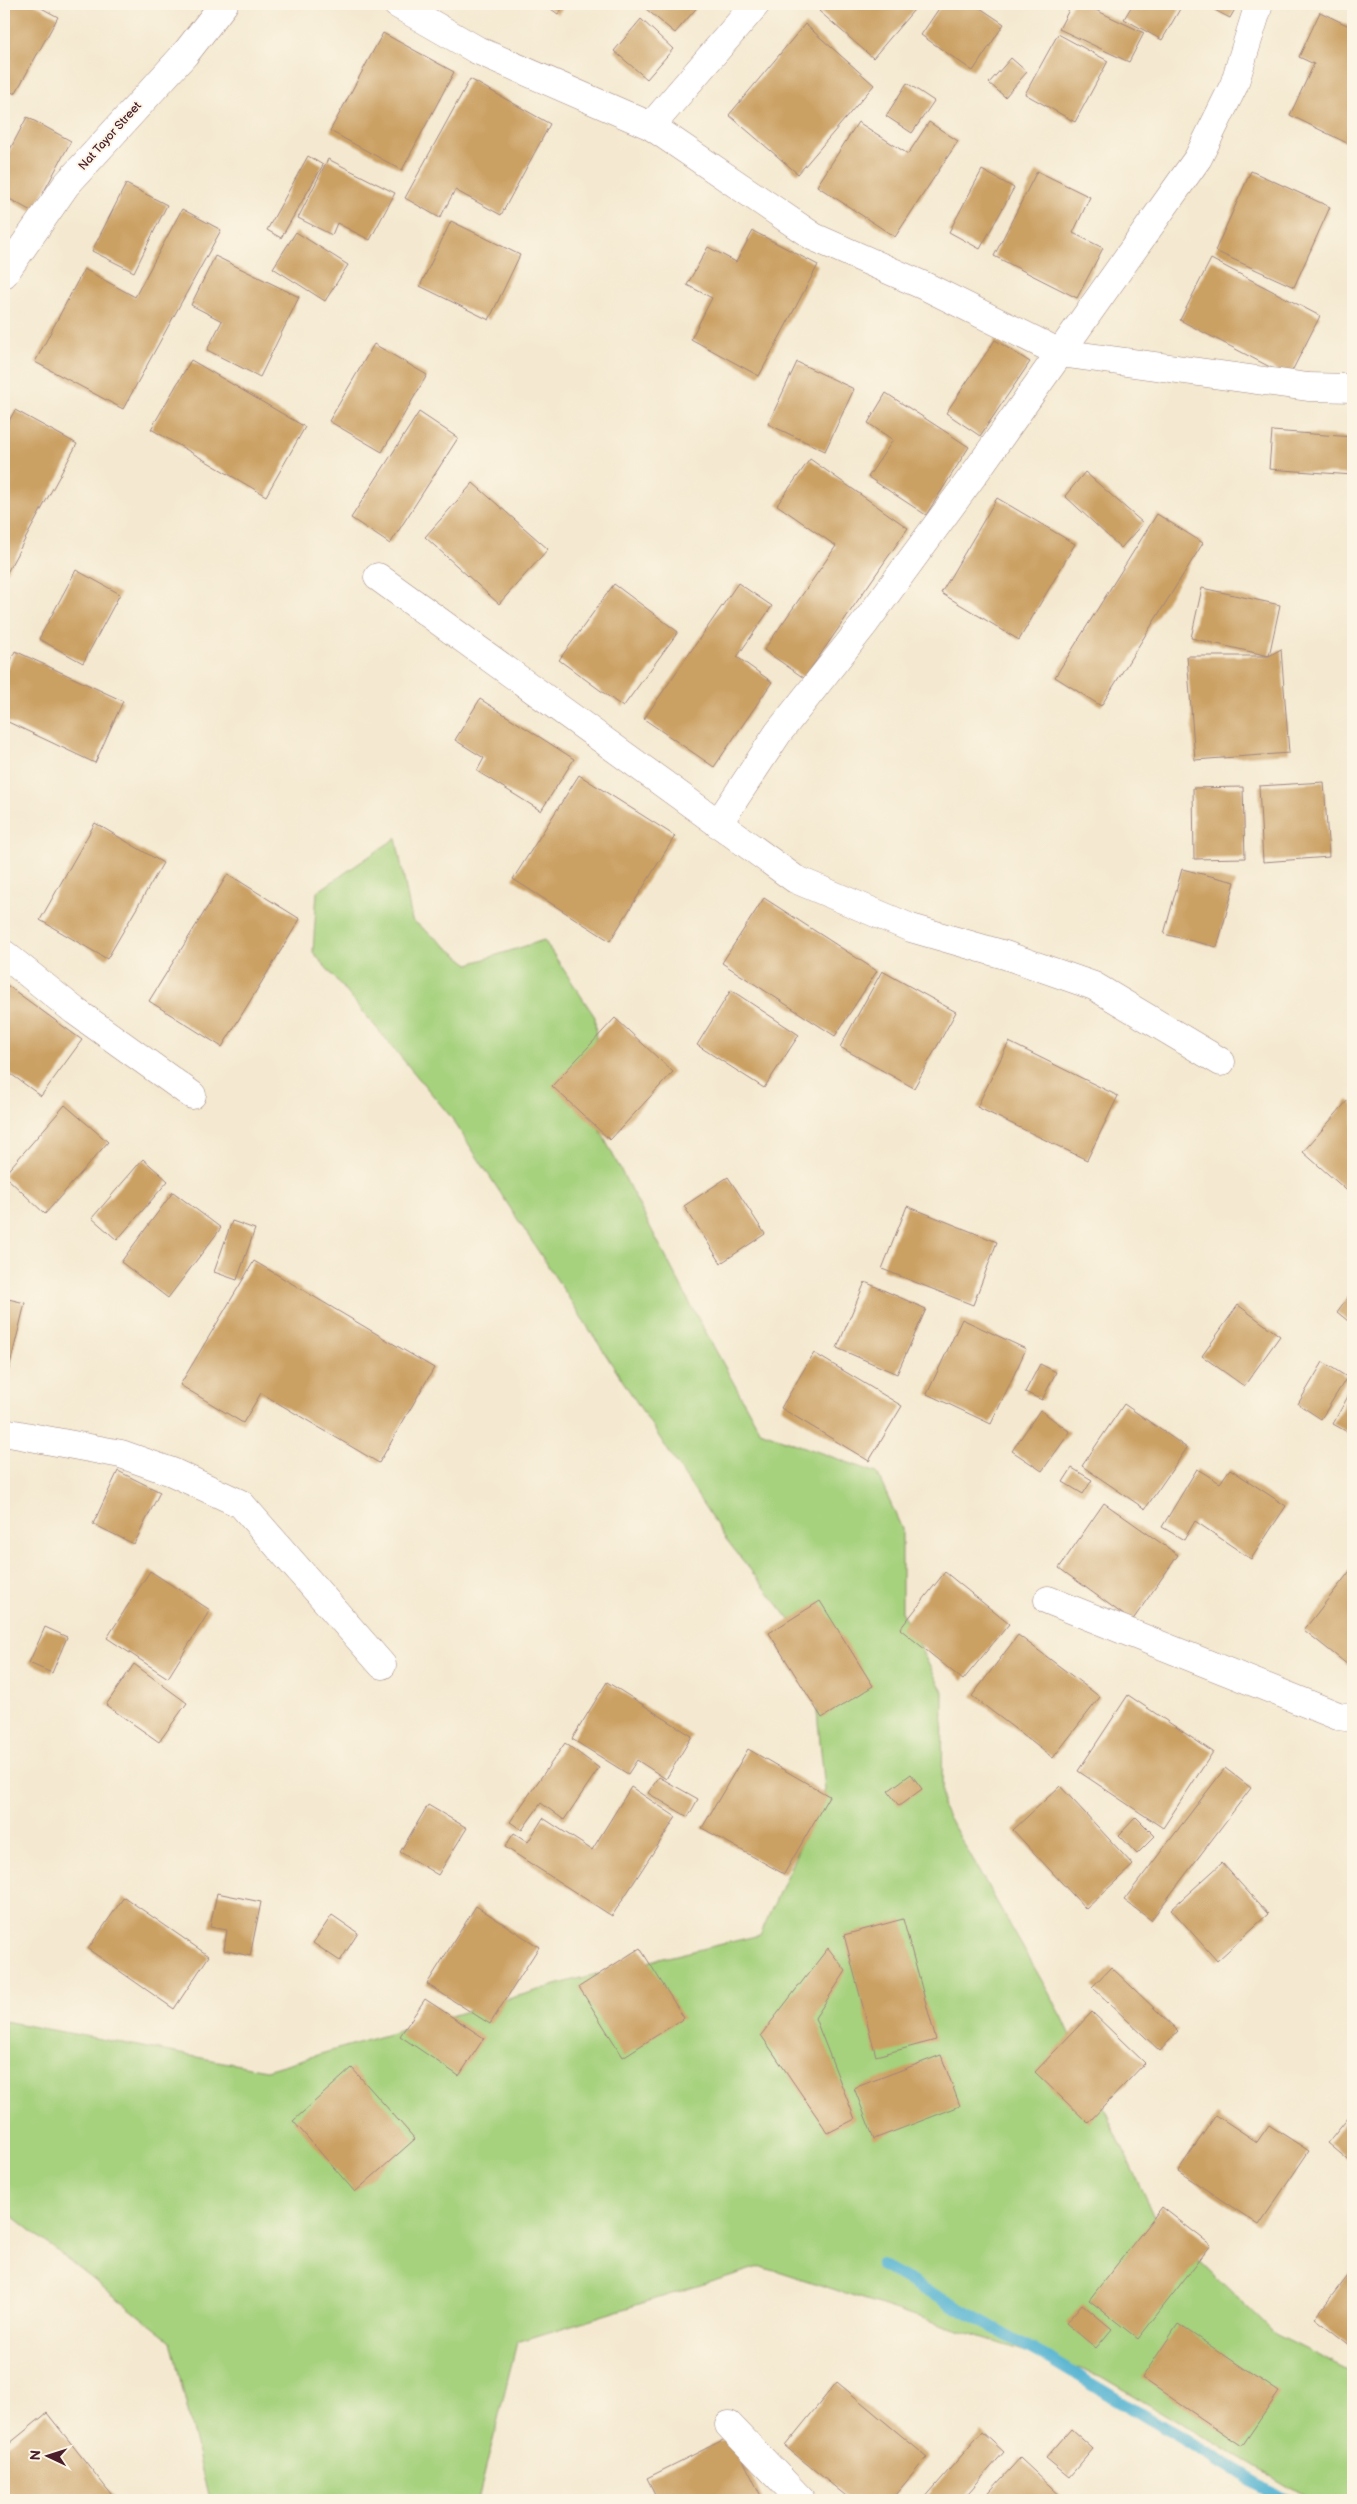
<svg xmlns="http://www.w3.org/2000/svg" width="1357" height="2504" viewBox="0 0 1357 2504" font-family="'Balsamiq Sans',sans-serif">
<rect width="100%" height="100%" fill="#fcf5e5"/>
<filter id="ink" filterUnits="userSpaceOnUse"><feTurbulence type="fractalNoise" baseFrequency=".02" numOctaves="2"/><feDisplacementMap in="SourceGraphic" scale="10" xChannelSelector="R" yChannelSelector="G"/><feConvolveMatrix kernelMatrix="1 2 1 2 8 2 1 2 1" color-interpolation-filters="sRGB"/></filter>
<filter id="wash" filterUnits="userSpaceOnUse"><feTurbulence type="fractalNoise" baseFrequency=".0096" numOctaves="4" result="noise"/><feDisplacementMap in="SourceGraphic" scale="20" xChannelSelector="R" yChannelSelector="G"/><feGaussianBlur stdDeviation="1.12" result="paint"/><feColorMatrix in="noise" values="0 0 0 0 0 0 0 0 0 0 0 0 0 0 0 0 0 1.4 0 .05"/><feComposite in="paint" operator="in"/></filter>
<g filter="url(#wash)">
<rect width="100%" height="100%" fill="#f4e9d0"/>
<polygon fill="#a6d17d" stroke="#787854" points="396,838 412,920 469,964 544,940 595,1017 599,1128 687,1298 760,1431 877,1473 902,1529 902,1613 943,1692 942,1806 1062,2016 1154,2217 1275,2334 1353,2373 1353,2500 1311,2500 1100,2376 762,2266 517,2342 478,2500 209,2500 171,2341 4,2209 4,2021 266,2070 580,1978 760,1935 825,1790 810,1645 725,1538 451,1117 313,952 317,892"/>
<g fill="none" stroke-linecap="round" stroke-linejoin="round">
<polyline stroke="#53b3d2" stroke-width="12" points="881,2265 1053,2361 1285,2500"/>
</g>
<g id="blocks">
<g fill="#cba064">
<polygon points="4,4 34,4 58,17 15,94 4,88"/>
<polygon points="544,4 566,4 558,14"/>
<polygon points="640,4 700,4 675,33"/>
<polygon points="825,4 919,4 873,58 819,11"/>
<polygon points="942,4 974,4 1004,24 973,71 921,35"/>
<polygon points="1072,4 1083,4 1144,33 1129,62 1059,29"/>
<polygon points="1133,4 1171,4 1180,9 1162,40 1124,19"/>
<polygon points="1203,4 1238,4 1230,18"/>
<polygon points="1320,12 1353,28 1353,146 1290,115 1314,64 1299,57"/>
<polygon points="641,19 673,49 647,79 614,51"/>
<polygon points="805,24 874,85 798,174 729,115"/>
<polygon points="383,33 454,72 402,170 330,131"/>
<polygon points="1058,34 1108,61 1075,122 1025,94"/>
<polygon points="1011,58 1027,72 1005,97 989,83"/>
<polygon points="470,79 550,124 501,215 455,190 440,218 405,198"/>
<polygon points="907,83 934,101 912,133 886,116"/>
<polygon points="27,117 71,141 33,212 4,196 4,161"/>
<polygon points="858,122 908,154 929,122 958,141 895,237 817,186"/>
<polygon points="308,156 323,165 281,238 267,230"/>
<polygon points="328,159 395,193 370,240 337,223 332,235 298,218"/>
<polygon points="982,170 1014,188 980,249 949,232"/>
<polygon points="1037,171 1090,197 1073,233 1103,248 1077,298 994,256"/>
<polygon points="1251,171 1330,207 1294,287 1215,251"/>
<polygon points="126,184 167,205 134,272 92,251"/>
<polygon points="182,209 221,230 123,409 35,362 84,269 135,297"/>
<polygon points="451,221 520,255 489,320 420,286"/>
<polygon points="753,231 818,265 759,376 691,339 712,298 687,285 708,247 736,262"/>
<polygon points="296,232 348,265 325,301 273,268"/>
<polygon points="215,256 299,297 260,377 207,350 222,321 191,305"/>
<polygon points="1211,259 1320,316 1289,377 1180,320"/>
<polygon points="995,340 1030,362 980,436 946,413"/>
<polygon points="374,344 427,375 382,452 329,421"/>
<polygon points="191,360 305,427 266,496 151,429"/>
<polygon points="797,362 854,389 825,451 768,424"/>
<polygon points="886,393 969,447 926,515 868,477 893,440 868,423"/>
<polygon points="15,410 77,444 4,578 4,430"/>
<polygon points="419,412 458,438 390,544 351,518"/>
<polygon points="1272,431 1353,437 1353,475 1269,469"/>
<polygon points="810,459 908,528 804,678 764,650 836,546 777,505"/>
<polygon points="1085,472 1143,523 1121,548 1065,496"/>
<polygon points="473,483 548,549 499,604 425,537"/>
<polygon points="997,498 1075,544 1019,640 941,593"/>
<polygon points="1157,514 1203,543 1101,706 1055,677"/>
<polygon points="76,570 120,594 83,663 39,639"/>
<polygon points="738,583 772,606 737,657 772,682 714,767 644,719"/>
<polygon points="614,584 678,632 623,707 559,660"/>
<polygon points="1202,588 1280,605 1269,656 1281,649 1289,753 1195,760 1187,656 1269,656 1191,638"/>
<polygon points="15,651 123,701 95,763 4,720 4,675"/>
<polygon points="480,699 574,759 541,811 477,771 484,758 455,740"/>
<polygon points="579,775 675,836 610,941 513,879"/>
<polygon points="1324,782 1329,857 1263,862 1259,786"/>
<polygon points="1243,787 1245,858 1194,859 1193,788"/>
<polygon points="95,823 163,863 107,959 40,920"/>
<polygon points="1182,869 1235,882 1217,947 1164,934"/>
<polygon points="228,874 300,919 222,1047 149,1001"/>
<polygon points="764,898 877,971 835,1036 722,963"/>
<polygon points="882,971 956,1012 914,1088 840,1047"/>
<polygon points="4,983 82,1040 41,1096 4,1069"/>
<polygon points="731,990 799,1035 764,1088 697,1045"/>
<polygon points="615,1018 673,1072 610,1140 552,1086"/>
<polygon points="1009,1042 1118,1096 1087,1160 977,1107"/>
<polygon points="1348,1100 1353,1105 1353,1196 1303,1152"/>
<polygon points="65,1105 108,1142 45,1214 4,1175"/>
<polygon points="143,1159 168,1181 117,1240 92,1218"/>
<polygon points="728,1177 765,1234 721,1263 684,1206"/>
<polygon points="173,1192 221,1228 168,1298 121,1262"/>
<polygon points="907,1206 997,1242 973,1305 882,1269"/>
<polygon points="232,1221 255,1229 237,1280 214,1272"/>
<polygon points="254,1261 434,1368 379,1463 261,1393 243,1423 180,1385"/>
<polygon points="865,1282 926,1309 897,1374 837,1348"/>
<polygon points="1353,1290 1353,1325 1337,1312"/>
<polygon points="4,1298 25,1303 4,1389"/>
<polygon points="1238,1305 1280,1336 1244,1386 1202,1356"/>
<polygon points="962,1319 1026,1349 991,1424 927,1394"/>
<polygon points="814,1353 902,1406 869,1461 781,1408"/>
<polygon points="1323,1362 1347,1377 1321,1419 1298,1404"/>
<polygon points="1040,1364 1056,1372 1042,1400 1025,1392"/>
<polygon points="1353,1387 1353,1435 1333,1424"/>
<polygon points="1124,1404 1187,1448 1145,1509 1082,1466"/>
<polygon points="1040,1410 1070,1432 1042,1471 1012,1451"/>
<polygon points="1072,1468 1092,1480 1083,1494 1063,1482"/>
<polygon points="1197,1469 1220,1483 1230,1469 1286,1506 1251,1559 1195,1521 1184,1540 1162,1527"/>
<polygon points="118,1471 160,1492 134,1544 93,1524"/>
<polygon points="1104,1503 1178,1555 1132,1621 1059,1568"/>
<polygon points="1353,1567 1353,1669 1304,1630"/>
<polygon points="150,1571 210,1610 168,1678 107,1638"/>
<polygon points="945,1572 1009,1624 963,1680 900,1629"/>
<polygon points="820,1601 873,1686 822,1718 769,1633"/>
<polygon points="45,1627 67,1637 52,1673 29,1663"/>
<polygon points="1018,1635 1100,1697 1053,1758 972,1696"/>
<polygon points="134,1664 187,1703 159,1742 106,1705"/>
<polygon points="607,1682 692,1736 666,1779 637,1760 628,1774 572,1739"/>
<polygon points="1128,1695 1213,1752 1163,1828 1078,1771"/>
<polygon points="565,1743 599,1768 564,1820 541,1803 522,1830 510,1822"/>
<polygon points="748,1749 829,1796 784,1874 702,1828"/>
<polygon points="1225,1768 1251,1788 1151,1920 1124,1900"/>
<polygon points="911,1774 922,1789 899,1806 888,1791"/>
<polygon points="659,1777 698,1799 688,1817 648,1793"/>
<polygon points="1060,1786 1133,1865 1086,1909 1013,1830"/>
<polygon points="631,1787 676,1817 612,1916 505,1847 514,1833 528,1842 543,1818 592,1850"/>
<polygon points="428,1805 467,1828 438,1875 400,1852"/>
<polygon points="1136,1817 1155,1836 1137,1854 1119,1835"/>
<polygon points="1222,1863 1268,1914 1217,1961 1171,1909"/>
<polygon points="217,1893 261,1902 250,1956 224,1950 227,1930 210,1927"/>
<polygon points="124,1897 209,1956 174,2009 88,1949"/>
<polygon points="476,1906 539,1947 490,2024 427,1984"/>
<polygon points="332,1915 358,1933 340,1961 313,1943"/>
<polygon points="903,1919 936,2040 876,2056 844,1935"/>
<polygon points="640,1948 684,2018 623,2057 579,1987"/>
<polygon points="828,1948 846,1971 815,2018 855,2119 828,2133 761,2035"/>
<polygon points="1111,1967 1178,2031 1160,2051 1092,1987"/>
<polygon points="425,1999 484,2038 459,2076 400,2036"/>
<polygon points="1092,2012 1145,2063 1088,2123 1035,2072"/>
<polygon points="941,2055 960,2106 874,2139 854,2088"/>
<polygon points="352,2068 415,2139 355,2192 293,2121"/>
<polygon points="1353,2112 1353,2164 1328,2143"/>
<polygon points="1216,2115 1257,2142 1269,2125 1309,2151 1259,2225 1178,2171"/>
<polygon points="1162,2207 1211,2245 1138,2339 1089,2300"/>
<polygon points="1353,2268 1353,2343 1351,2346 1315,2318"/>
<polygon points="1082,2304 1112,2329 1096,2348 1066,2323"/>
<polygon points="1178,2324 1279,2392 1242,2446 1142,2378"/>
<polygon points="837,2382 927,2457 891,2500 851,2500 785,2446"/>
<polygon points="47,2413 115,2499 113,2500 11,2500 4,2491 4,2448"/>
<polygon points="1071,2429 1093,2449 1069,2477 1046,2458"/>
<polygon points="982,2432 1004,2452 962,2500 923,2500"/>
<polygon points="731,2436 763,2500 658,2500 647,2478"/>
<polygon points="1020,2458 1065,2500 982,2500"/>
</g>
</g>
</g>
<g filter="url(#ink)">
<use href="#blocks" fill-opacity="0" stroke="#9f847e" stroke-width="1"/>
<g fill="none" stroke-linecap="round" stroke-linejoin="round">
<defs>
<g id="minor">
<polyline points="397,4 477,50 651,126 814,237 929,288 1060,353 1308,387 1353,388"/>
<polyline points="651,126 756,4"/>
<polyline points="4,274 66,185 185,54 224,4"/>
<polyline points="378,577 795,879 911,928 1005,955 1094,986 1221,1062"/>
<polyline points="718,824 778,733 865,623 972,477 1198,158 1234,85 1259,4"/>
<polyline points="4,954 75,1011 192,1095"/>
<polyline points="4,1432 121,1454 172,1472 241,1504 382,1665"/>
<polyline points="1048,1600 1338,1716 1353,1718"/>
<polyline points="729,2425 801,2500"/>
</g>
</defs>
<use href="#minor" stroke="#9f847e" stroke-width="29"/>
<use href="#minor" stroke="#fff" stroke-width="28"/>
</g>
</g>
<g text-anchor="middle" dominant-baseline="central" stroke-width="4" stroke-linejoin="round" paint-order="stroke">
<g font-size="12" fill="#4a1f2b" stroke="#fcf5e5">
<text transform="translate(110 136) rotate(-48)">Nat Tayor Street</text>
</g>
</g>
<rect width="1357" height="2504" fill="none" stroke="#fcf5e5" stroke-width="20"/>
<g transform="translate(48 2456) rotate(274)" stroke="#fcf5e5" stroke-width="4" paint-order="stroke">
<path d="M0-4L9 19L0 12L-9 19Z" fill="#4a1f2b"/>
<text y="-8" font-size="14" font-weight="bold" text-anchor="middle" fill="#4a1f2b">N</text>
</g>
</svg>
